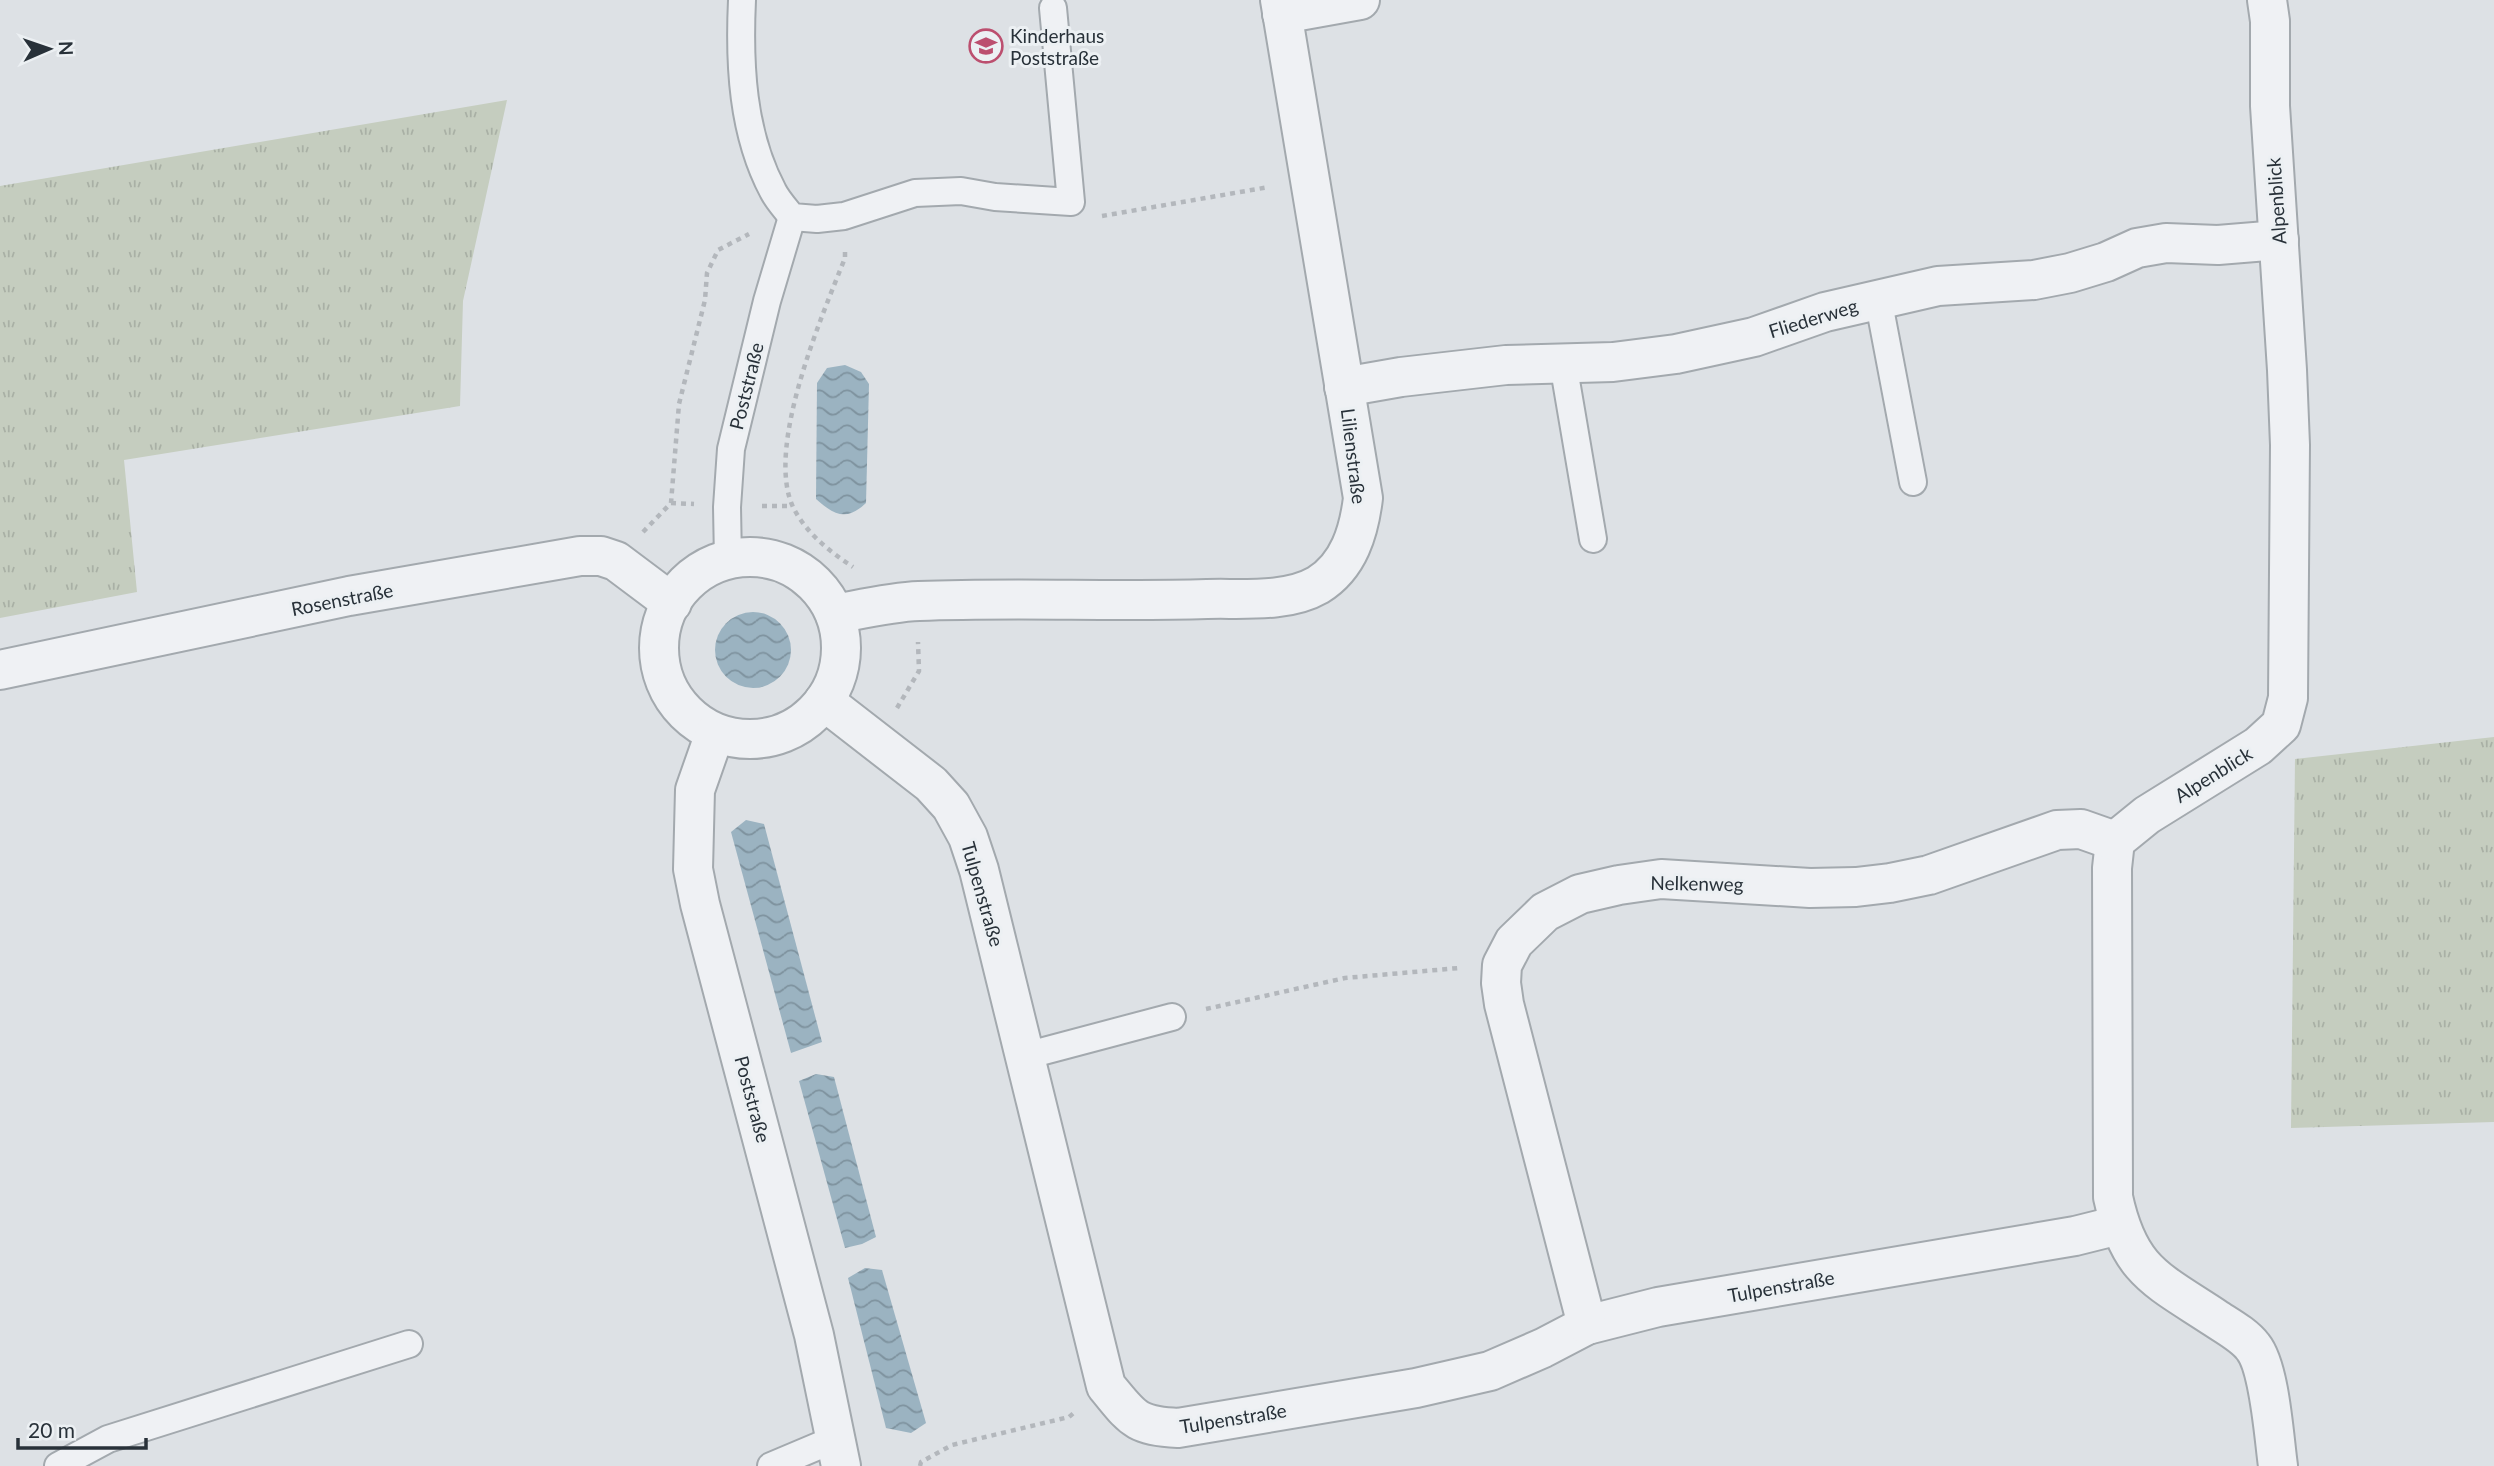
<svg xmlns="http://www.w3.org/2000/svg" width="2494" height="1466" viewBox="0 0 2494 1466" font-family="Lato,sans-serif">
<defs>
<pattern id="grass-tufts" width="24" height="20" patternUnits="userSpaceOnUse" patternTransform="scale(1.75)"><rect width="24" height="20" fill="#c5cdbf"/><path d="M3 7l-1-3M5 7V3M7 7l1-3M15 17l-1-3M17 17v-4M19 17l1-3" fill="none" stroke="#a9b0a5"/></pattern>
<pattern id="water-waves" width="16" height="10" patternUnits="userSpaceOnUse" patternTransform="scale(1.75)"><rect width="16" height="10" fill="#9bb3c1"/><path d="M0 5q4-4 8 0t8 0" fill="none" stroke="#7e929e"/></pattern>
</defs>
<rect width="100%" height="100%" fill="#dde1e5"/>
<g fill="url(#grass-tufts)">
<polygon points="507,100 463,301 460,406 124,460 137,592 0,618 0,186"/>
<polygon points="2494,737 2494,1122 2291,1128 2295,759"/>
</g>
<g fill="url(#water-waves)">
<path d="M845 365 861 372 869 384 866 503C847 521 835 516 816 499L817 383 827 368Z"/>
<circle cx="753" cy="650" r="38"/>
<polygon points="746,820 764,824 822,1042 791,1053 731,832"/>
<polygon points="816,1074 834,1077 876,1237 862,1244 845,1248 799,1081"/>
<polygon points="865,1268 882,1270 926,1423 911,1433 886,1428 848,1278"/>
</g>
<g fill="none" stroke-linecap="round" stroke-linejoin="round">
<defs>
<g id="service">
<path d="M742 0C739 64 742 133 773 191 778 201 786 209 792 217L817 219 844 216 915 193 961 191 995 197 1071 202 1053 8"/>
<polyline points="1878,298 1913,482"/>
<polyline points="1563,363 1593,539"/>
<polyline points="728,560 727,507 731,449 767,301 792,217"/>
<polyline points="1025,1056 1172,1017"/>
<polyline points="58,1466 108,1439 409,1344"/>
<polyline points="771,1466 835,1439"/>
</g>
<g id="minor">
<path d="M2267 0 2270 21V106L2287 370 2290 445 2288 698 2281 725 2258 746 2147 815 2115 841 2112 868 2113 1197C2129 1271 2156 1279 2215 1318 2227 1326 2244 1335 2253 1347 2270 1368 2274 1438 2278 1466"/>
<polyline points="1282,14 1360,0"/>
<polyline points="1344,387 1401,377 1506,365 1613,362 1676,354 1754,337 1825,312 1938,286 2034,280 2070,273 2106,262 2137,248 2166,243 2218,245 2279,240"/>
<circle cx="750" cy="648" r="91"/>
<path d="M835 614C862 609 891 602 919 601 1015 597 1111 602 1207 599 1242 598 1287 603 1318 585 1349 566 1359 531 1363 498L1280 0"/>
<polyline points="0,670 349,596 580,556 601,556 616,561 672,603"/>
<path d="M824 701 931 784 951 806 968 837 979 870 1106 1386C1132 1417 1134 1426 1178 1428L1416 1388 1490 1371 1543 1348 1587 1325 1658 1307 2075 1236 2119 1225"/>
<polyline points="715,733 695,790 693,869 700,904 814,1335 841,1466"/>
<polyline points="1587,1325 1504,1004 1501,983 1502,965 1514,942 1545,912 1580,894 1619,885 1661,879 1810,888 1856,887 1890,883 1929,875 2057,830 2081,829 2115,841"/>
</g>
</defs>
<use href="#service" stroke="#a3a9ae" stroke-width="30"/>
<use href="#minor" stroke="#a3a9ae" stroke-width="42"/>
<g stroke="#b3b7bc" stroke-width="4.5" stroke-dasharray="5 5" stroke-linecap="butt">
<polyline points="1102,216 1269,187"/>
<path d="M845 252V258C822 316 765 447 793 507 806 533 829 551 853 567"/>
<polyline points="671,503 694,504"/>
<polyline points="762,506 792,506"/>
<polyline points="643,532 671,503 679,404 705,300 707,273 718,250 749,234"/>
<polyline points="897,708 919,671 918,642"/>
<polyline points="1206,1009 1345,978 1459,968"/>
<polyline points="920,1466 921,1462 952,1445 1069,1417 1076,1411"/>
</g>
<use href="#service" stroke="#eff1f4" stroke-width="26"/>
<use href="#minor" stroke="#eff1f4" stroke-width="38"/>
</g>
<defs>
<symbol id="school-ring" viewBox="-11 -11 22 22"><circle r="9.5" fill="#ecf0f3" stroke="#bc4f6f" stroke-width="1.5"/><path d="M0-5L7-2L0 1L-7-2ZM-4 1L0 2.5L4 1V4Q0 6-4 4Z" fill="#bc4f6f"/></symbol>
</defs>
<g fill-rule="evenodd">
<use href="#school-ring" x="967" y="27" width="38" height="38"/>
</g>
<g text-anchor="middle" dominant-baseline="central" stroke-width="6" stroke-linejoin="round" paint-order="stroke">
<g font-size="19" fill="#283139" stroke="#ecf0f3" text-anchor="start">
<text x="1010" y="35">Kinderhaus<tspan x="1010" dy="22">Poststraße</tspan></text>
</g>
<g font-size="19" fill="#283139" stroke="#ecf0f3">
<text transform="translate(2276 201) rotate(-94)">Alpenblick</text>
<text transform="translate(1813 318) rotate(-17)">Fliederweg</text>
<text transform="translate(746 386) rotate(-76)">Poststraße</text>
<text transform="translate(1354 456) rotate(83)">Lilienstraße</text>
<text transform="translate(342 599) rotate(-11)">Rosenstraße</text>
<text transform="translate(2213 774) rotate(-32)">Alpenblick</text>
<text transform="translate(1697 883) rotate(1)">Nelkenweg</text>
<text transform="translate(983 894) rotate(74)">Tulpenstraße</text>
<text transform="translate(753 1099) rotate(75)">Poststraße</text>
<text transform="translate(1781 1286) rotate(-10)">Tulpenstraße</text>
<text transform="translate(1233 1418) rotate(-9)">Tulpenstraße</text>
</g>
</g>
<g transform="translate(49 49) rotate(88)" stroke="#ecf0f3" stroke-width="5" paint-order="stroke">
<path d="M0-5L12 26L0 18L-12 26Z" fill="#283139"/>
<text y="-10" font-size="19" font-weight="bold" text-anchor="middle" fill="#283139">N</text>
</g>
<path d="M18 1438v10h128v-10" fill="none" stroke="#283139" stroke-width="3.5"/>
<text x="28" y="1438" font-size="21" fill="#283139" stroke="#ecf0f3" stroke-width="5" paint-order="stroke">20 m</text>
</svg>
